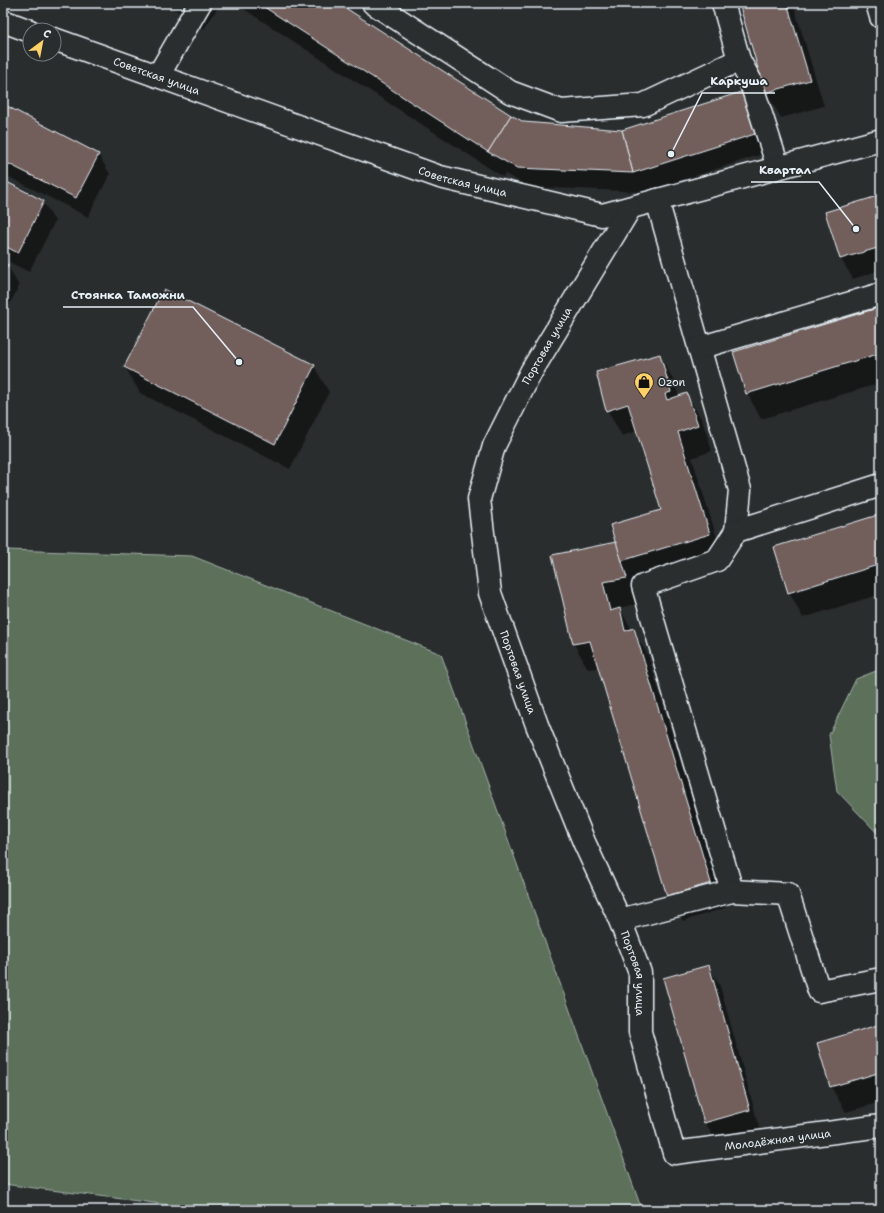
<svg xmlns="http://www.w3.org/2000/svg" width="884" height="1213" viewBox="0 0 884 1213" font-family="'Shantell Sans',sans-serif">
<rect width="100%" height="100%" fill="#2a2d2e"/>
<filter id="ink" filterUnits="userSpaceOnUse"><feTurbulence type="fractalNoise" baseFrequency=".025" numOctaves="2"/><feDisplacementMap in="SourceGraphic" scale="8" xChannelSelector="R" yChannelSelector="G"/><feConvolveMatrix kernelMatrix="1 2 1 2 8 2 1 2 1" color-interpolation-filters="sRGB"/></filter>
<g filter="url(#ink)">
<g fill="#5c705a" stroke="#a2b0a9">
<polygon points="3,547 7,550 192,556 441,654 642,1210 186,1210 186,1207 3,1184"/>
<polygon points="881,669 881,837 837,791 829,735 856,679"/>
</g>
<g fill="#0007">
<polygon points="165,3 221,3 204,29"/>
<polygon points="238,3 336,3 512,117 523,122 622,131 747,91 769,152 645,192 530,187 505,174 503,177 239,6"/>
<polygon points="740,3 793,3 824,106 781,118 766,92"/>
<polygon points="3,105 98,154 110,174 88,217 3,174"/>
<polygon points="3,181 43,202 55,221 29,272 3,259"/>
<polygon points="881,196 881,270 853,279 841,259 827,212"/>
<polygon points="3,264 8,266 19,286 3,318"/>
<polygon points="881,308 881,383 761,419 747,393"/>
<polygon points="660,355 674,381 679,397 687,395 702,420 712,451 692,458 724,560 635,587 641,603 619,608 648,655 725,908 683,921 668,895 599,668 588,669 574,644 617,543 662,510 637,431 622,436 607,410"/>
<polygon points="314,366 329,392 290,469 140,393 125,367"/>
<polygon points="881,515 881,594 803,618 789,592"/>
<polygon points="709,967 720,986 760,1130 716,1142 705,1122"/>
<polygon points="881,1025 881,1071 836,1084 836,1086 881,1073 881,1102 846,1112 831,1087"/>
</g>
<g fill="#725f5c" stroke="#e8f1f8">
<polygon points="258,3 338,3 511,115 488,152"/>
<polygon points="739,3 787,3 810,80 765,93"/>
<polygon points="747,90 758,133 633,173 622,130"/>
<polygon points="3,104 99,154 76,198 3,161"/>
<polygon points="511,115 524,122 622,130 633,173 517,168 488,152"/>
<polygon points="3,180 44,201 18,253 3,245"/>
<polygon points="881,195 881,247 840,259 825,212"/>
<polygon points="3,263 8,265 3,276"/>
<polygon points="164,289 315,365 275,444 124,367"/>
<polygon points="881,307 881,353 746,394 733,352"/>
<polygon points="660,354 671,392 665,394 667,400 687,393 698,425 678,432 710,534 621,561 610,525 661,510 628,404 606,411 596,372"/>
<polygon points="881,514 881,564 788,593 774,547"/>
<polygon points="616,542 627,578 603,582 610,611 620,608 625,631 634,628 711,883 667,896 590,641 573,644 552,555"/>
<polygon points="709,965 750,1110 704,1123 663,978"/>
<polygon points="881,1024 881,1072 830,1087 817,1043"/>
</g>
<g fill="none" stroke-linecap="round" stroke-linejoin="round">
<defs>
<g id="minor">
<polyline points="373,3 510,92 561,111 643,105 739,60"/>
<polyline points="723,3 739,60 750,80 778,167"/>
<polyline points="877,3 881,17"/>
<polyline points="3,21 30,31"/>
<path id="s1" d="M54 39 440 177 602 215 881 140"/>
<polyline points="158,76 200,3"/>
<polyline points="657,200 740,490 736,531 717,560 643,586 732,891 788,894 819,991 881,979"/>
<path id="s2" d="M630 208 531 372 494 446 479 499 490 593 537 725 584 842 620 920 640 973V1032L674 1153 881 1126"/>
<polyline points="699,348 881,294"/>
<polyline points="736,531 881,485"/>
<polyline points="620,920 732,891"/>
</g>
</defs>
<use href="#minor" stroke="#e8f1f8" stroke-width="25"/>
<use href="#minor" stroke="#2a2d2e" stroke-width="22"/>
</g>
</g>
<defs>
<symbol id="shop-pin" viewBox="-11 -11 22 30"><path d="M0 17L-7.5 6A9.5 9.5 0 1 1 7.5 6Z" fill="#ffd166" stroke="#2a2d2e"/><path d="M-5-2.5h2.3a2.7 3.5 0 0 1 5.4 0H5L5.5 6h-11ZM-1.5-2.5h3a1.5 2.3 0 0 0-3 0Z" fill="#111"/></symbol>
</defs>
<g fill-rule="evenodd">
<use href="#shop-pin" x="633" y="371" width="22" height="30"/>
</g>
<g text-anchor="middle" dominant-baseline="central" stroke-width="3.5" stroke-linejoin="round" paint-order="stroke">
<g font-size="11" fill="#e8f1f8" stroke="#2a2d2e">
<text stroke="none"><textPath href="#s1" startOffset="109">Советская улица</textPath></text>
<text stroke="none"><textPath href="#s1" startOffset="433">Советская улица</textPath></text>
<text transform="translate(547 346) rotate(-60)">Портовая улица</text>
<text stroke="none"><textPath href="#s2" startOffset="508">Портовая улица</textPath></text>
<text stroke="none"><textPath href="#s2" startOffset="832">Портовая улица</textPath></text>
<text stroke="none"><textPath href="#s2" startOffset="1122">Молодёжная улица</textPath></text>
</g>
<g font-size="11" fill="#e8f1f8" stroke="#2a2d2e" text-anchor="start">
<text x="658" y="382">Ozon</text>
</g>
</g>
<path fill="none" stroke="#e8f1f8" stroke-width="1.5" d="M671 154L702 93H775M856 229L819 182H751M239 362L193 307H63"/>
<g fill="#e8f1f8" stroke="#2a2d2e" stroke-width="1.5">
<circle cx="671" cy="154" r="4"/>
<circle cx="856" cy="229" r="4"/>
<circle cx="239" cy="362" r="4"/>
</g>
<g font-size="12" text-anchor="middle" font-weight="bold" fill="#e8f1f8" stroke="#2a2d2e" stroke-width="3.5" stroke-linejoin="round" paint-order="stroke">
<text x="739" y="85">Каркуша</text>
<text x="785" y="174">Квартал</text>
<text x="128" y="299">Стоянка Таможни</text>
</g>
<rect width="884" height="1213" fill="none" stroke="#2a2d2e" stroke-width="16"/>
<rect x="8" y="8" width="868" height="1197" fill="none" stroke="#e8f1f8" stroke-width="1.5" filter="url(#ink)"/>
<g transform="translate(42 42) rotate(32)"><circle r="19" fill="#2a2d2e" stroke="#767b7f"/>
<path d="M0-3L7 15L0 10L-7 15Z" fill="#ffd166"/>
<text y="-6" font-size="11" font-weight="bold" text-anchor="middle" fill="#e8f1f8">С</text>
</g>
</svg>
